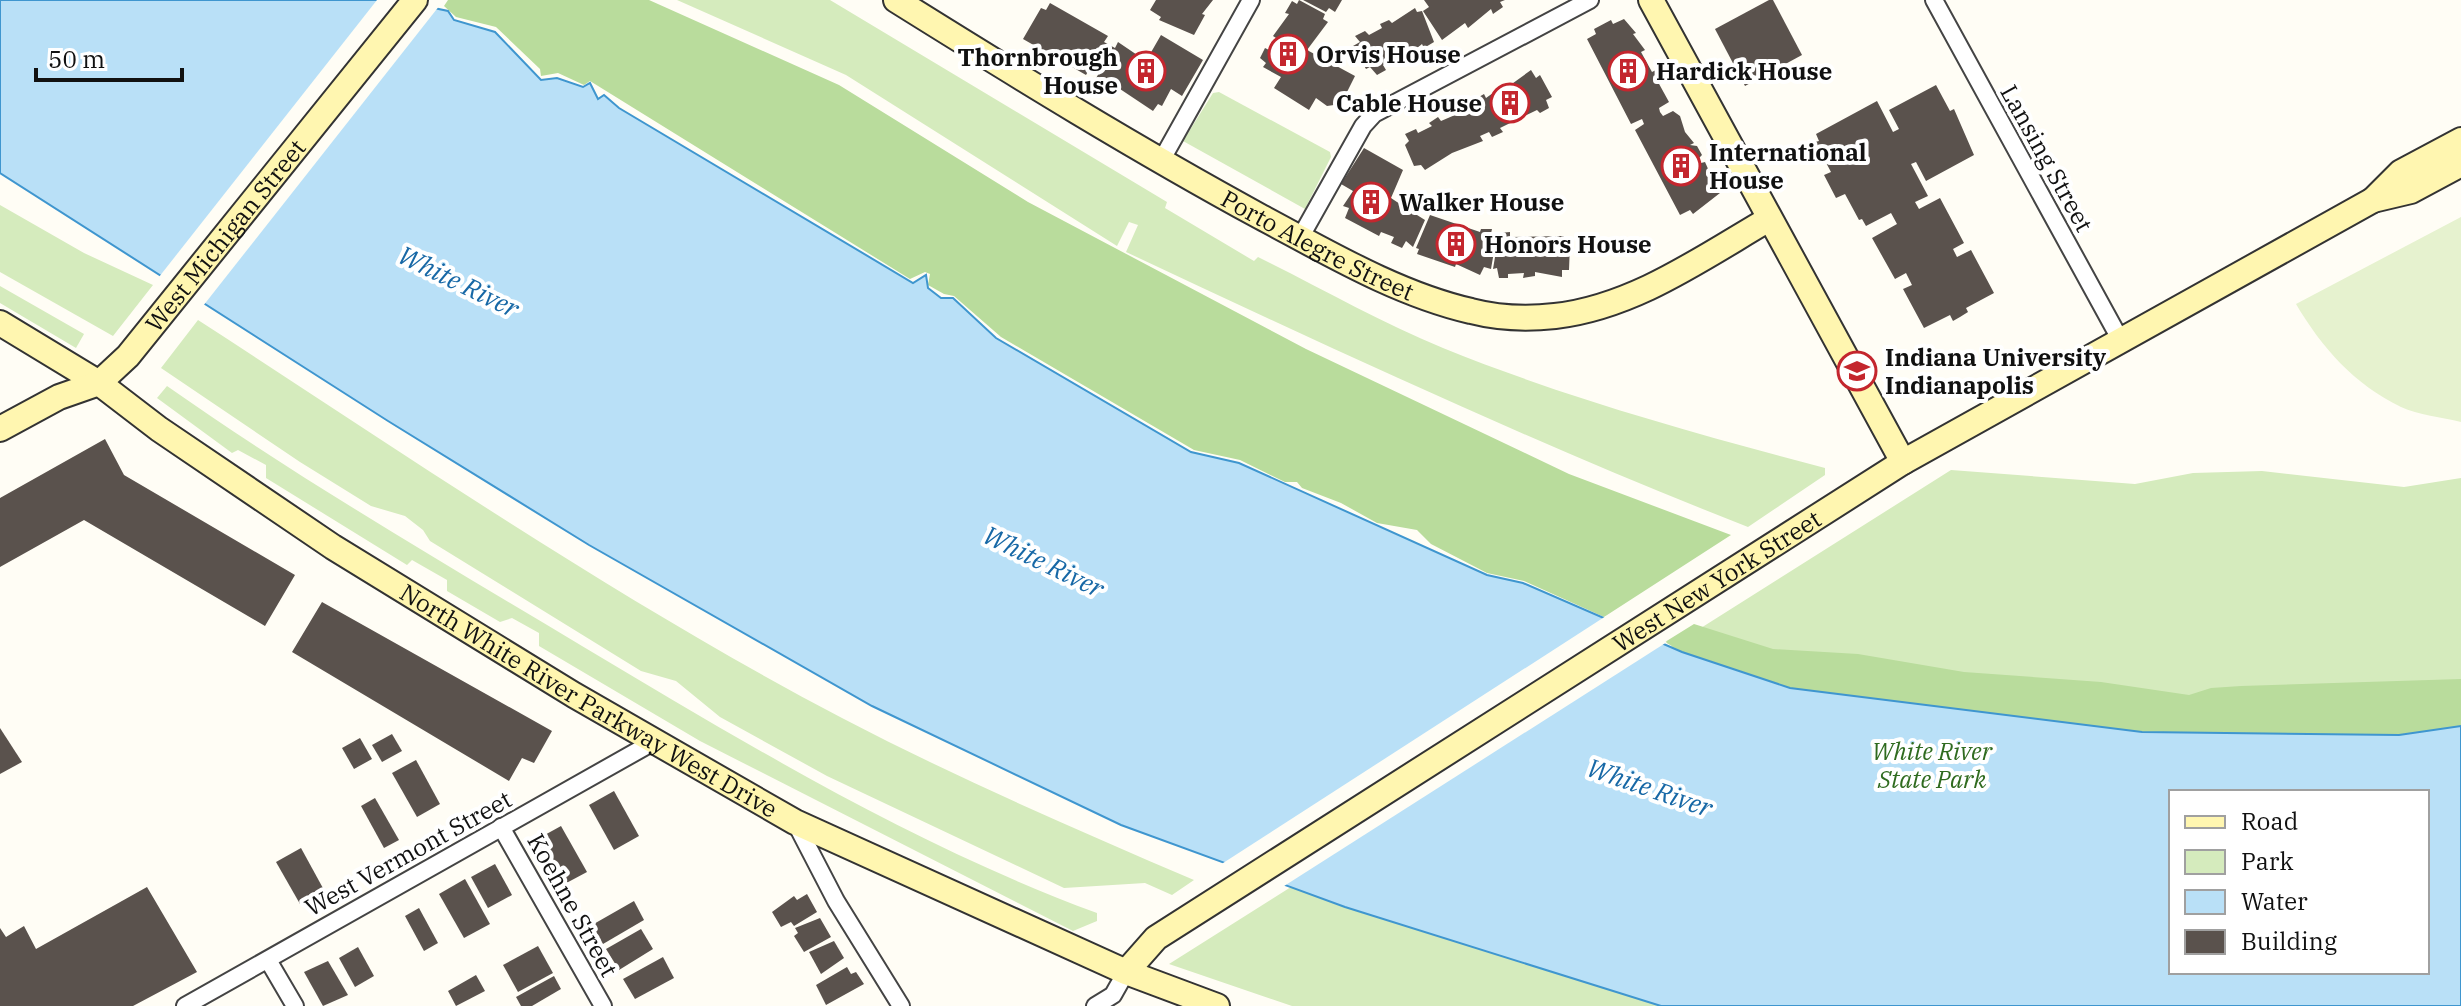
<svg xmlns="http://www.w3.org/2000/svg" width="2461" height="1006" viewBox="0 0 2461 1006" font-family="'IBM Plex Serif',serif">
<rect width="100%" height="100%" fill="#fffdf5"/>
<g fill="#d5ebbd" fill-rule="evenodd">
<path d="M677 0H830L1167 202 1165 208 1254 261 1258 257C1319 287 1380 322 1443 348 1566 398 1697 434 1825 468V475L1748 527C1536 444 1331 348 1126 252L1138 225 1129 222 1117 246 846 75Z"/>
<polygon points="1219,92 1330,152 1331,157 1305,209 1183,141 1213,93"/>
<polygon points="0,205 84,253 153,285 113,336 0,272"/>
<polygon points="0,286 84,334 76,348 0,303"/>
<path d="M198 320C409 457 619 601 842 718 957 778 1075 829 1194 880L1172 895 1145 883 1064 888 827 776 720 717 676 681 641 671 430 541 423 530 405 516 371 506 300 462 161 368Z"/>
<path d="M167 386C301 480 442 562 582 646 748 745 915 846 1097 913V921L1073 931 700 741 539 646V633L512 618 500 622 447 591V580L412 560 407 565 266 478V465L238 450 232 453 157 398Z"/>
<path d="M1951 470 2135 484 2193 473 2262 471 2404 487 2461 478V1006H1292L1169 964ZM2171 792H2427V972H2171Z"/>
</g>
<g fill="#b9dc9c">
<polygon points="448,0 649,0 839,85 1028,202 1306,349 1569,474 1731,535 1604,617 1524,581 1487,573 1431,544 1417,530 1377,523 1341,503 1302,488 1297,482 1285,482 1240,460 1194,450 1001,337 954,296 944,294 928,285 930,274 925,272 910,279 590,81 584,85 558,73 541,76 540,69 496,27 456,17 444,6"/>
<polygon points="1694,624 1773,649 1858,654 1964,672 2101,682 2189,695 2211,688 2241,686 2461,679 2461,726 2399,735 2142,732 1790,688 1682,652 1665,642"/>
</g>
<path fill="#e6f2cf" d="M2461 217V422C2442 417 2418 415 2401 407 2354 384 2322 348 2296 304Z"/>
<path fill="#b9e0f7" stroke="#3f96cf" stroke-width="2" fill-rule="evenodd" d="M0 0H396L448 11 454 20 495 32 541 80 557 78 583 87 590 83 598 99 604 95 619 108 913 283 926 275 928 288 941 298H953L996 338 1191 452 1239 463 1487 575 1523 583 1682 652 1790 688 2142 732 2399 735 2461 726V1006H1661L1345 907 1121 825 872 706 589 545 388 421 0 173ZM2171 792H2427V972H2171Z"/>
<g fill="#fffdf5">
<polygon points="377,0 416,0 440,5 203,306 159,277"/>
<polygon points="1606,616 1667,642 1281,888 1220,865"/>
</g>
<g fill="#5a524d">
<polygon points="1156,0 1213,0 1202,14 1205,15 1194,35 1159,20 1161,17 1150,10"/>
<polygon points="1299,0 1325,14 1323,19 1328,22 1307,50 1355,76 1341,104 1327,106 1316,98 1309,110 1274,88 1281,77 1263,67 1266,63 1260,58 1265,48 1269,50 1276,38 1273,36 1289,14 1285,13 1292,1 1297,4"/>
<polygon points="1303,0 1342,0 1335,12 1329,8 1326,12"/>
<polygon points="1424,0 1505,0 1500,2 1503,7 1493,14 1491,9 1468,28 1465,23 1442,40 1423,11 1429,7"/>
<polygon points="1769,0 1773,0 1802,55 1745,86 1715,29"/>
<polygon points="1050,3 1108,36 1104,42 1115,48 1118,42 1146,61 1161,35 1203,60 1182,96 1171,89 1162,106 1158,104 1153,111 1108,81 1106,86 1095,80 1099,73 1090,68 1086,75 1023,39 1041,8 1046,10"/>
<polygon points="1415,8 1417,12 1422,11 1434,42 1424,48 1422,44 1399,63 1396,58 1383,65 1386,70 1377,75 1370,67 1366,69 1353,46 1360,42 1355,36 1365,31 1369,35 1382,28 1380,24 1389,20 1392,23"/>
<polygon points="1624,19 1636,33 1633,34 1645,50 1641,52 1652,72 1656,70 1662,80 1658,82 1669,102 1659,108 1660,112 1663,116 1673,111 1680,116 1685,132 1694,143 1690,145 1697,146 1702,155 1699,158 1701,163 1705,162 1709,171 1706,174 1720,193 1693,214 1690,210 1680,215 1635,130 1644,124 1642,119 1631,124 1587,39 1596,34 1594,29 1611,20 1613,24"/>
<polygon points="1531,70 1536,78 1540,75 1552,97 1546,100 1549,108 1540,113 1537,110 1500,128 1503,132 1492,137 1489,132 1480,136 1483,141 1452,153 1425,170 1421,165 1414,166 1405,145 1409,141 1405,134 1416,129 1418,133 1432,126 1429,123 1438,117 1441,121 1455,115 1452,110 1463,105 1466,111 1471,109 1475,105 1472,101 1484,94 1486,98 1507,83 1509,86"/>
<polygon points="1936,85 1950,111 1954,109 1974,155 1926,181 1916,162 1911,164 1928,196 1915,202 1919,209 1940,198 1964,243 1953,249 1957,257 1971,250 1994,293 1966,308 1968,312 1960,317 1953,321 1950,315 1924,328 1903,289 1912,285 1906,273 1895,279 1872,238 1897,224 1891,213 1866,226 1862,219 1859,220 1845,194 1836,198 1824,175 1831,172 1815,142 1819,141 1816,134 1877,101 1893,132 1899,129 1889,110"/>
<polygon points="1364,148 1403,170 1391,198 1409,210 1411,206 1420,211 1417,215 1425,220 1413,247 1406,241 1402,248 1391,243 1394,237 1381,232 1379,236 1345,218 1349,208 1343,206 1353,191 1341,184"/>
<polygon points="1430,215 1480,232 1481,229 1492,229 1490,238 1496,240 1491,269 1484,267 1480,275 1456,264 1455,267 1417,254 1419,249 1416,248"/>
<polygon points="1510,232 1510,237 1564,236 1564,244 1570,244 1569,270 1562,270 1562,277 1535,272 1535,276 1523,278 1524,273 1508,274 1508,278 1499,278 1497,268 1493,269 1499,233"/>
<polygon points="105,439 124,475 295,575 265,626 84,520 0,567 0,498"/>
<polygon points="322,602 552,731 534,763 522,758 509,781 292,652"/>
<polygon points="0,728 22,762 0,774"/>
<polygon points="392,734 402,751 382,762 372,745"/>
<polygon points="360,738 372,759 354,769 342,748"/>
<polygon points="416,760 440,804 417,817 392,773"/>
<polygon points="614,791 639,836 614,850 589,805"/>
<polygon points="375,798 399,840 384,848 361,806"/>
<polygon points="561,826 587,872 557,888 532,842"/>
<polygon points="301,848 324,890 300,904 276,862"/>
<polygon points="495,864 512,895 488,908 471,877"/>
<polygon points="465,879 490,924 464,938 439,894"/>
<polygon points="147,887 197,972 133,1006 0,1006 0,928 6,937 24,926 36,949"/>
<polygon points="807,894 817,912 794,926 791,922 781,927 772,912 794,896 797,900"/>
<polygon points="634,901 644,920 603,944 592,925"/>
<polygon points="419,908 438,943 424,951 405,916"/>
<polygon points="820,918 831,937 804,952 794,936 798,933 795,928"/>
<polygon points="641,929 653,949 619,970 606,949"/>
<polygon points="834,941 844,958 821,974 809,952"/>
<polygon points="538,946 553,973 518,992 503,965"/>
<polygon points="358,947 374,976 355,987 339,958"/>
<polygon points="663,957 674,978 635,999 623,979"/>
<polygon points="328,961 348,995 323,1006 304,972"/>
<polygon points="847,967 851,974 856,972 864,984 826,1005 816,985"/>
<polygon points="476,975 485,991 456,1006 448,991"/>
<polygon points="554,976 561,989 532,1006 521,1006 516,997"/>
</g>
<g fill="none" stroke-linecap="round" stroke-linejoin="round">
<defs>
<g id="street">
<polyline points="1934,0 2120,339"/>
<polyline points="1161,161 1251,0"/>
<polyline points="1300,238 1363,126 1374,114 1590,0"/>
<polyline points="795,822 836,901 901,1006"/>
<polyline points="501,827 603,1006"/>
<polyline points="268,960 295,1006"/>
<polyline points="185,1006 655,741"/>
<polyline points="1095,1006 1113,995 1126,972"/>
</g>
<g id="secondary">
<path id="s1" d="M896 0C1016 75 1136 149 1261 217 1327 252 1397 294 1471 311 1498 318 1528 319 1555 316 1634 307 1702 258 1769 219"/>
<polyline points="1651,0 1903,462"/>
<polyline points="2373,200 2401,172 2461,140"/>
<path id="s2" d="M0 323 99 383 159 429 333 547 574 695 795 822 1126 972 1217 1006"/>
<path id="s3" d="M0 429 59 397 99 383 128 356 415 0"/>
<path id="s4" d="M1126 972 1156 938 1903 462 2373 200 2411 191 2461 164"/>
</g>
</defs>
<use href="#street" stroke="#444" stroke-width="20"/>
<use href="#secondary" stroke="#333" stroke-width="28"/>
<use href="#street" stroke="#fff" stroke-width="16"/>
<use href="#secondary" stroke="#fff6b0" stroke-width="24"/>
</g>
<defs>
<symbol id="building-ring" viewBox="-11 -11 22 22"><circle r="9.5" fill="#fff" stroke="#c4262e" stroke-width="1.5"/><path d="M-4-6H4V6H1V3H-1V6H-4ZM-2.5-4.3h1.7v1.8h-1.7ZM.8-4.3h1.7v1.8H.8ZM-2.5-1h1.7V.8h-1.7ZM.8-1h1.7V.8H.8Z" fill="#c4262e"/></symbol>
<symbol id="university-ring" viewBox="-11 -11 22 22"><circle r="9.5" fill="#fff" stroke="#c4262e" stroke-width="1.5"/><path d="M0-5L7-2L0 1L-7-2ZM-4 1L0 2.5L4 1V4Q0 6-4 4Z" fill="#c4262e"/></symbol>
</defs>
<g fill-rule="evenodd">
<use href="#building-ring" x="1266" y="32" width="44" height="44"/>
<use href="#building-ring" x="1124" y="49" width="44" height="44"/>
<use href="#building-ring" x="1606" y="49" width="44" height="44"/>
<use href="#building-ring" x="1488" y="81" width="44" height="44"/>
<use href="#building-ring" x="1659" y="144" width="44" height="44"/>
<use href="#building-ring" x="1349" y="180" width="44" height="44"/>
<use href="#building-ring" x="1434" y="222" width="44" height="44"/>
<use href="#university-ring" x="1835" y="349" width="44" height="44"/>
</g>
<g text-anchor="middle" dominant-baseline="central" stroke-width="8" stroke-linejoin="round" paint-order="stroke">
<g font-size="24" font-weight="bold" fill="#111" stroke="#fff" text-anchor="start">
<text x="1316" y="54">Orvis House</text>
<text x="1118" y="57" text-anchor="end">Thornbrough<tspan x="1118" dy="28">House</tspan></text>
<text x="1656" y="71">Hardick House</text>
<text x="1482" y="103" text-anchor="end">Cable House</text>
<text x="1709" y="152">International<tspan x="1709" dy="28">House</tspan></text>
<text x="1399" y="202">Walker House</text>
<text x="1484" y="244">Honors House</text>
<text x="1885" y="357">Indiana University<tspan x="1885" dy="28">Indianapolis</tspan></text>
</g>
<g font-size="24" fill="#111" stroke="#fff">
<text transform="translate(2047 158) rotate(61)">Lansing Street</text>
<text stroke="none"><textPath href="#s3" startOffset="304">West Michigan Street</textPath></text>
<text stroke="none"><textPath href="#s1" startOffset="488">Porto Alegre Street</textPath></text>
<text stroke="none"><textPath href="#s4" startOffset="710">West New York Street</textPath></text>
<text stroke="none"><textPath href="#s2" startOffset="700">North White River Parkway West Drive</textPath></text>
<text transform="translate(408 853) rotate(-29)">West Vermont Street</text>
<text transform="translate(573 905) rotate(61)">Koehne Street</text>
</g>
<g font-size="24" font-style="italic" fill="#2f6b1f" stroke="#fff">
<text x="1932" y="751">White River<tspan x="1932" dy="28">State Park</tspan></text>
</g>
<g font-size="26" font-style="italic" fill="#1768a6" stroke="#fff">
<text transform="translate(459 281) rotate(26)">White River</text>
<text transform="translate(1044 561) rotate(26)">White River</text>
<text transform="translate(1650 787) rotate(19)">White River</text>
</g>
</g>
<rect x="2169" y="790" width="260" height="184" fill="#ffffff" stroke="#a0a0a0" stroke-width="2"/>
<rect x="2185" y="816" width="40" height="12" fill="#fff6b0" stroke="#a0a0a0" stroke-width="2"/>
<text x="2241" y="830" font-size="24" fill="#111111">Road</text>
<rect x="2185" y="850" width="40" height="24" fill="#d5ebbd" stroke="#a0a0a0" stroke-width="2"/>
<text x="2241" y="870" font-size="24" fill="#111111">Park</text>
<rect x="2185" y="890" width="40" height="24" fill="#b9e0f7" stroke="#a0a0a0" stroke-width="2"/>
<text x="2241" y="910" font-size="24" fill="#111111">Water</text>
<rect x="2185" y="930" width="40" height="24" fill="#5a524d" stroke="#a0a0a0" stroke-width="2"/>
<text x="2241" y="950" font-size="24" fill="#111111">Building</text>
<path d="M36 68v12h146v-12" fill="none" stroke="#111111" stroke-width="4"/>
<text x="48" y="68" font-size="24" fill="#111111" stroke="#ffffff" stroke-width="6" paint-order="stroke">50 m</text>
</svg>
